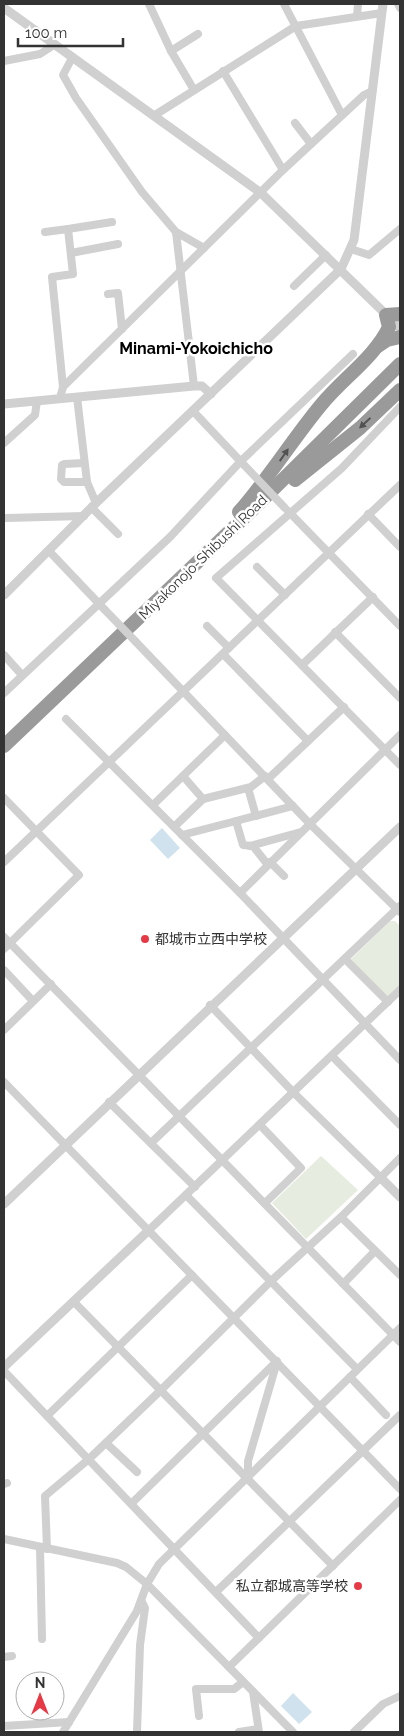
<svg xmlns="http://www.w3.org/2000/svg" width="404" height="1736" viewBox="0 0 404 1736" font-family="Raleway,'Noto Sans JP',sans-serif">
<rect width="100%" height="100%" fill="#fff"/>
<g fill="#e6ecdf">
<polygon points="390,921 395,921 400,926 400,986 387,999 349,961"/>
<polygon points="321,1156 358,1190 306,1239 272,1203"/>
</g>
<g fill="#cfe2ee">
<polygon points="162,828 180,848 168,859 150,840"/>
<polygon points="293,1693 312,1712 299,1724 281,1706"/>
</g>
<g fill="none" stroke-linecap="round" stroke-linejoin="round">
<g stroke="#d0d0d0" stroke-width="8">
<polyline points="149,4 171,51 194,90"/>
<polyline points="284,4 342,115"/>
<polyline points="398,4 400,8"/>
<polyline points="357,16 358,4"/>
<polyline points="171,51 198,34"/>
<polyline points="72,58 63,75 76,98 142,192 176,232 204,248"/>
<polyline points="4,61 40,54 54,45"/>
<polyline points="223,71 283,170"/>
<polyline points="155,115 296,26 382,13"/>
<polyline points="295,123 311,144"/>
<polyline points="45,232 68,229"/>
<polyline points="176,232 194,386"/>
<polyline points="351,249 369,255 400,229"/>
<polyline points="71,253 118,244"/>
<polyline points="294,286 326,255"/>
<polyline points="108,294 118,293 122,329"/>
<polyline points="63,387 52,277 73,274 68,229 112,222"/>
<polyline points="77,397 87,482 96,503"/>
<polyline points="60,398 63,387 283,170 364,95 372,91"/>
<polyline points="400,407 342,468 216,578 400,765"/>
<polyline points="193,411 244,465"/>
<polyline points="4,443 35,415 37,401"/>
<polyline points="84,463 64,464 62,465 61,479 64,482 87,482"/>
<polyline points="92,508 118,534"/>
<polyline points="288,511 400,626"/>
<polyline points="368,514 400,547"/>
<polyline points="6,518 84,516"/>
<polyline points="49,551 105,610"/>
<polyline points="257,567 285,595"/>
<polyline points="207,626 229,648"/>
<polyline points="335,632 400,698"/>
<polyline points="136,642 310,824 400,912"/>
<polyline points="223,654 308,741"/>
<polyline points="4,655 22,675"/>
<polyline points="302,665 373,597"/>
<polyline points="4,693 170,537 241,461 353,354"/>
<polyline points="66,719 240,893 400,1060"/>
<polyline points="268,779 344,707"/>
<polyline points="248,788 256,816"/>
<polyline points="4,798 79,875 4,949"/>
<polyline points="203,799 251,787 265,776"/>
<polyline points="153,805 225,735"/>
<polyline points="174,827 203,799 183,776"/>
<polyline points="182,835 236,821"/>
<polyline points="250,846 301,832"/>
<polyline points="4,862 400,485"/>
<polyline points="270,862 284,876"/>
<polyline points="268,865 253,846 243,845 236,821 293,806"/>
<polyline points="240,893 400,735"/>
<polyline points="4,937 400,1342"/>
<polyline points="345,959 388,1002"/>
<polyline points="4,970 33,1001"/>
<polyline points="210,1005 294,1093 381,1178"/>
<polyline points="4,1030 51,984"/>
<polyline points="332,1056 400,1125"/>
<polyline points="4,1082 400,1489"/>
<polyline points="109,1102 195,1187"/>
<polyline points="260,1125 301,1168 265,1203"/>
<polyline points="151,1143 400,906"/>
<polyline points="186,1195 357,1369"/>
<polyline points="341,1217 400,1275"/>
<polyline points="148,1231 400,990"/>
<polyline points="343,1284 375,1251"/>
<polyline points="74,1302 333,1566"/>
<polyline points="4,1371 259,1638"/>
<polyline points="350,1377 386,1415"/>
<polyline points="47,1416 192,1275"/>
<polyline points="106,1443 137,1472"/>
<polyline points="248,1476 248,1461 277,1362"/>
<polyline points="4,1484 7,1483"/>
<polyline points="132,1503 277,1361"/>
<polyline points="4,1539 117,1563 126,1567 147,1584 293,1732"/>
<polyline points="40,1547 42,1639"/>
<polyline points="47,1549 45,1496 89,1459 161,1390 271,1281 341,1217 400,1158"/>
<polyline points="216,1592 400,1415"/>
<polyline points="4,1657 12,1656"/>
<polyline points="229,1667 400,1500"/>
<polyline points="253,1692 259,1732"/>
<polyline points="199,1716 196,1689 234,1689 243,1682"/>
<polyline points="4,1726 69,1722"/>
<polyline points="63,1732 137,1611 147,1584 159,1564 400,1328"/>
<polyline points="137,1732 140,1645 145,1608 142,1602"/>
<polyline points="239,1732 258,1729"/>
<polyline points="354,1732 383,1704 400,1696"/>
</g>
<g stroke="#d0d0d0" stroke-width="9">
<polyline points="4,8 261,193 400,328"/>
<polyline points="4,404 194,386 202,386 211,394"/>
<polyline points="4,595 96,503 341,269 354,240 383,4"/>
<polyline points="381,1178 400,1197"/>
<polyline points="4,1204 400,827"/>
<polyline points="4,1367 148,1231"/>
</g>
<g stroke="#9a9a9a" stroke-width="14">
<polyline points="378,346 387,340 400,337"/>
<polyline points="295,480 360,428 400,390"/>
<path d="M239 512C269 478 292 440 321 405 342 379 375 357 389 327L386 315 400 314"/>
<polyline points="4,746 249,513 400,364"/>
</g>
<g stroke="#d0d0d0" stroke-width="8">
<polyline points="245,466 285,508"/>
<polyline points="105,610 136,642"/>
</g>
</g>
<defs><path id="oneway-solid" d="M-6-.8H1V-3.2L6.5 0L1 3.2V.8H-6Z" transform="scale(1.25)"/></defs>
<g fill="#525252">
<use href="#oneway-solid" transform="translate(365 423) rotate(137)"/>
<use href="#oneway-solid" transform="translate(284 455) rotate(-55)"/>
</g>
<g fill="#e63946" stroke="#fff" stroke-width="2">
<circle cx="145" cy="939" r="5"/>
<circle cx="358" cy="1586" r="5"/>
</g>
<g text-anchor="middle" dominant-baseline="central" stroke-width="5" stroke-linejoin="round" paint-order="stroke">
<g font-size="14" fill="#333" stroke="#fff">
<text transform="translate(203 557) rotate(-44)">Miyakonojo-Shibushi Road</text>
</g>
<g font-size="14" fill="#333" stroke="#fff" text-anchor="start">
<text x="155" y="939">都城市立西中学校</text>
<text x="348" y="1586" text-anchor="end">私立都城高等学校</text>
</g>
<g font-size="16" font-weight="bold" fill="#000" stroke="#fff">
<text x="196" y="348">Minami-Yokoichicho</text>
</g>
</g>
<rect width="404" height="1736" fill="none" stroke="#333333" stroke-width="10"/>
<g transform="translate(40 1696)"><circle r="24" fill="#ffffff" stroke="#adadad"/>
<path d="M0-4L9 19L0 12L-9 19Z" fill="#e63946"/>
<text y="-8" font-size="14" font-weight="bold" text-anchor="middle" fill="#333333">N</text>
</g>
<path d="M18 38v8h105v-8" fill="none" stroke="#333333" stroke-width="2.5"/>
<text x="25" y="38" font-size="15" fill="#333333" stroke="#ffffff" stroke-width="4" paint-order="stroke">100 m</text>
</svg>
